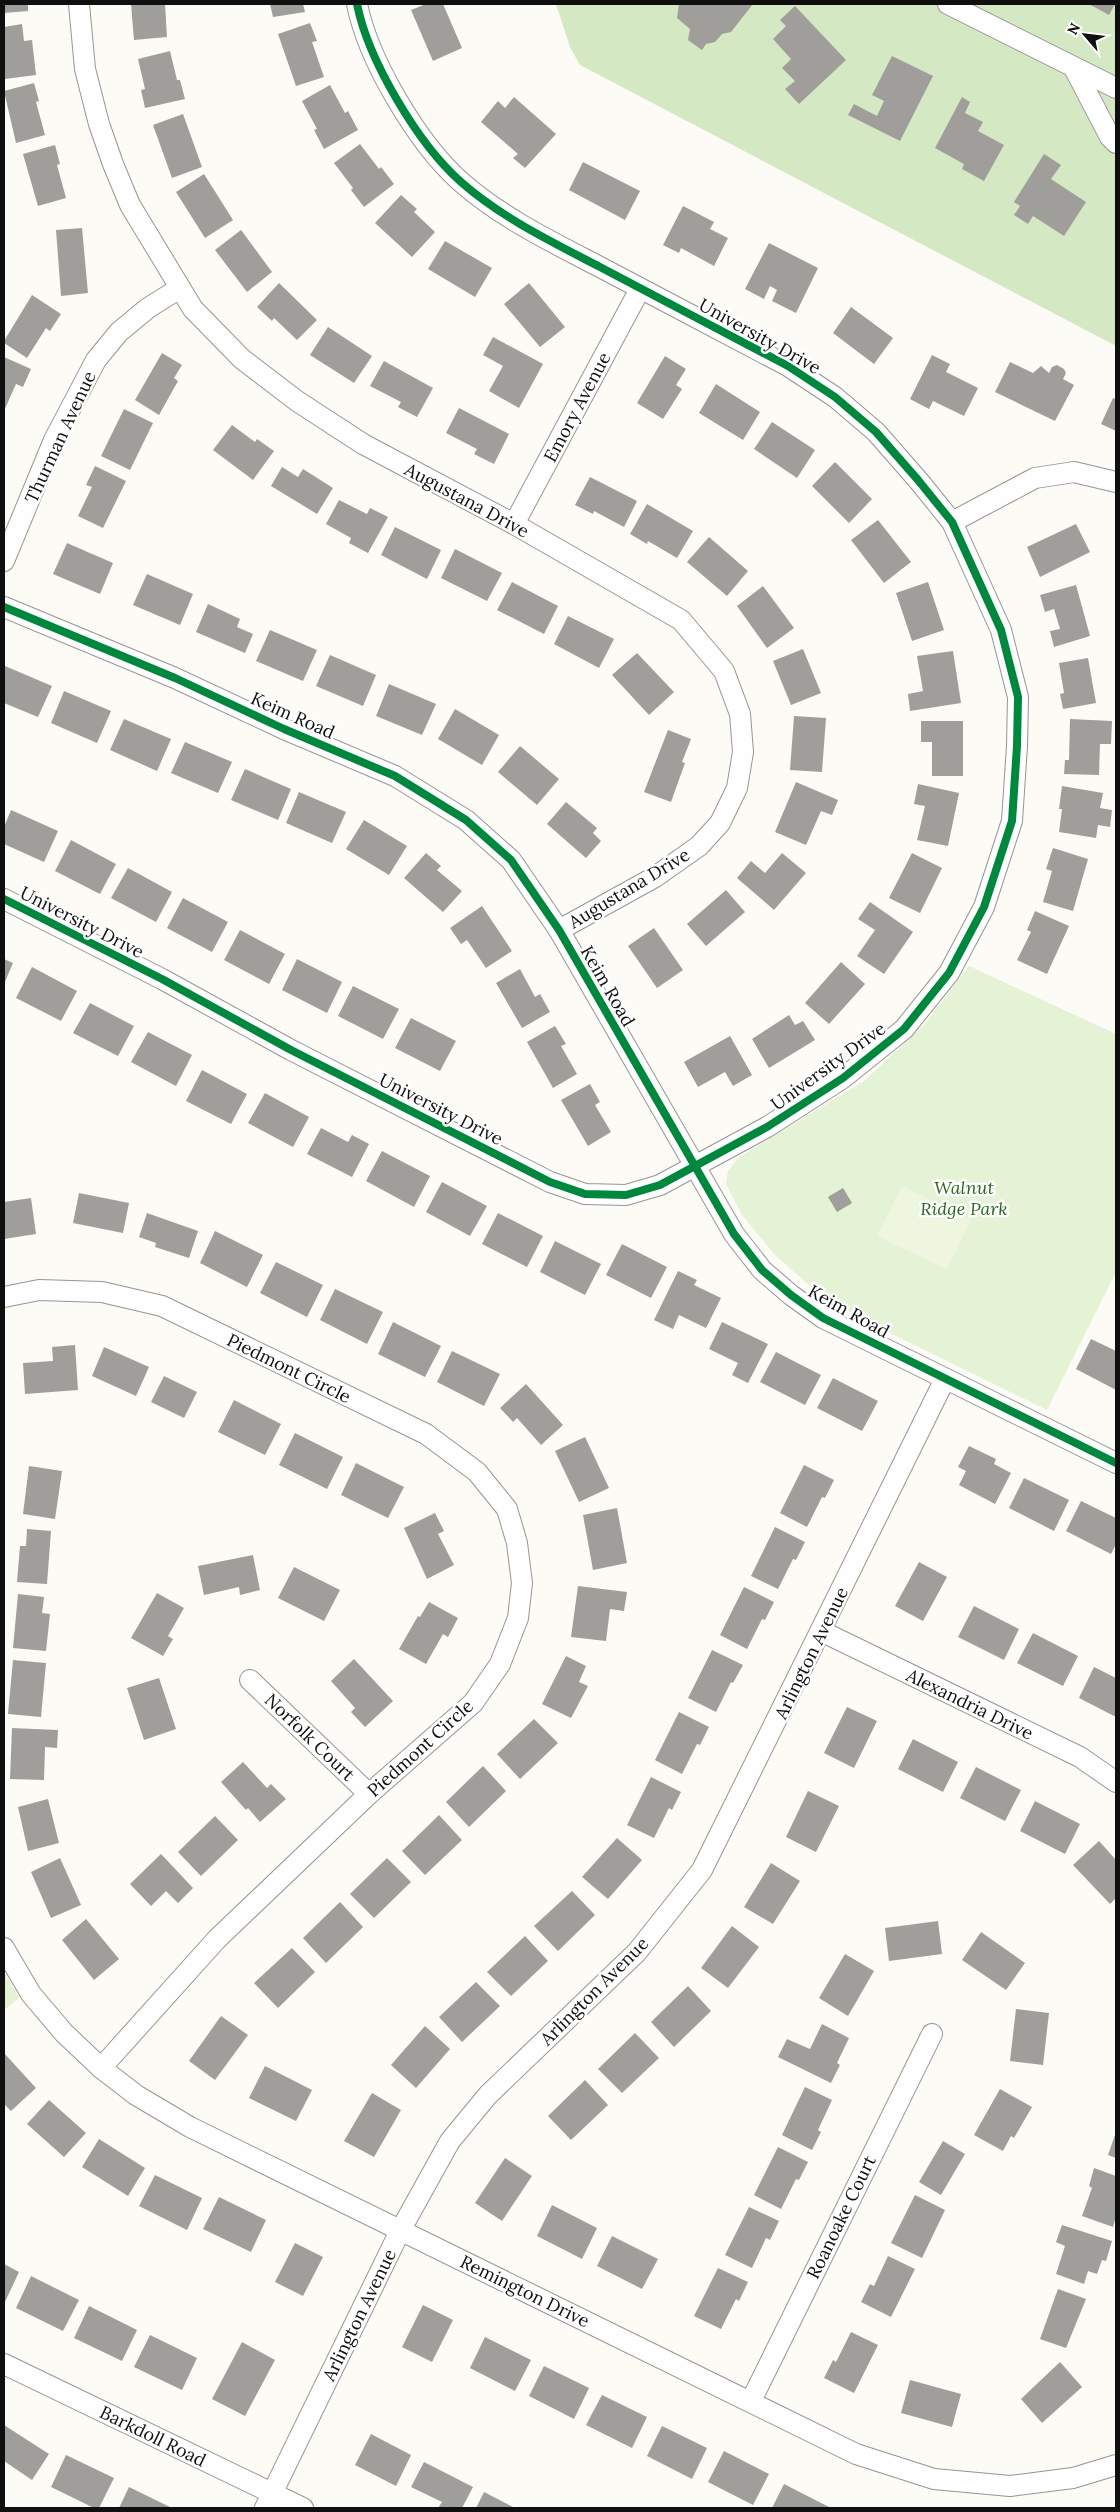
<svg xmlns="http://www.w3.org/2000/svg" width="1120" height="2512" viewBox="0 0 1120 2512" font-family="Lora,serif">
<rect width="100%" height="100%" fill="#fcfbf5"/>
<g fill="#e4f2d5">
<polygon points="969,966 1116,1034 1116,1272 1047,1410 865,1321 810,1286 775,1255 742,1215 726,1184 728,1171 738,1158 864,1081 923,1026"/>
<polygon points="4,1972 19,1998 4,2010"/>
</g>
<polygon fill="#d4e9c3" points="556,4 1116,4 1116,346 580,65 570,47"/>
<polygon fill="#eef6df" points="902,1186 971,1220 947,1270 877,1236"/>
<g fill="#a09e9a">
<polygon points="4,4 28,4 28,11 4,13"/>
<polygon points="131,4 165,4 167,37 134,40"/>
<polygon points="270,4 303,4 305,12 273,17"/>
<polygon points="426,4 443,4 462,48 433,61 411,10"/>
<polygon points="679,4 753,4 731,32 722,34 715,42 706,44 702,50 688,40 690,29 677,18"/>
<polygon points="1089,4 1115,4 1109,15"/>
<polygon points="795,6 846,60 799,104 785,89 795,81 782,68 791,59 773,39 786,26 780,20"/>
<polygon points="310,23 317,41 312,42 324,77 296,86 278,34"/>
<polygon points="22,24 24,41 32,40 36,75 5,79 4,27"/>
<polygon points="170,51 177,80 180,80 185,99 145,108 141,90 145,89 138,59"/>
<polygon points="892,56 933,76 900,141 848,115 854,104 877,116 884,101 872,95"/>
<polygon points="34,83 39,101 36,102 45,135 16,143 4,91"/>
<polygon points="330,85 345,113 348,111 358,130 324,149 314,130 317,129 302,101"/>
<polygon points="514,97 556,134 525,168 513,158 518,154 481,122 498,101 505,108"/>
<polygon points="962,97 970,102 965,113 983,122 978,131 1004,145 984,181 962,169 964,164 935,148"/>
<polygon points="183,114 202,167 172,178 153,125"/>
<polygon points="360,144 379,169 381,167 394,184 364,207 351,190 353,188 334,163"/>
<polygon points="55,145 60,164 57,165 66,198 38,206 23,154"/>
<polygon points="1044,154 1061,165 1051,179 1086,202 1064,236 1033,216 1028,224 1014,215 1020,206 1014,202"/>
<polygon points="583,162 640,191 625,220 569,190"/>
<polygon points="204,174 233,220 205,238 176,192"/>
<polygon points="401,195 417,209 414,212 435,232 412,257 375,223"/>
<polygon points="683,206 714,222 710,229 728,238 714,266 681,248 679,253 663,245"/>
<polygon points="82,228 88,293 61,296 56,230"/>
<polygon points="241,230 272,272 247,292 215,250"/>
<polygon points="445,241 492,268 475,297 428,269"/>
<polygon points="769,243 818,268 796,313 772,301 777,290 770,286 764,299 745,289"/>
<polygon points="279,283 317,320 297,340 274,318 272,321 257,307"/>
<polygon points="529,283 565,327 540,347 504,304"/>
<polygon points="32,295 61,314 50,331 46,328 27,358 4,343 4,341"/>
<polygon points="851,307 893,338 874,364 833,333"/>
<polygon points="328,327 372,356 354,383 310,355"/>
<polygon points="493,337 543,364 519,408 489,391 503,366 483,355"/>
<polygon points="162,353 182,365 174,378 178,381 159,415 135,400"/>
<polygon points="932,355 950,364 946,372 978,388 964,416 933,401 929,409 910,399"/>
<polygon points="665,356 686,369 676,385 682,389 663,419 637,403"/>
<polygon points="4,357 31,369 23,387 16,384 4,411"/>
<polygon points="384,361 433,388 417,417 398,407 401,402 370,386"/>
<polygon points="1010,362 1033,373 1041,366 1049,373 1052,367 1057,365 1064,369 1066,373 1063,379 1074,385 1055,421 995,392"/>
<polygon points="716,384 760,412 743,440 699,413"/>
<polygon points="1113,398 1116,399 1116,431 1101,424"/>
<polygon points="459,408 509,434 494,464 474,454 477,449 446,433"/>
<polygon points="124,409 153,423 130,470 101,456"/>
<polygon points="772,422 815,450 797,478 754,449"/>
<polygon points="232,425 255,442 257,439 274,451 253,480 213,450"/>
<polygon points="835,462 872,499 849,523 812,486"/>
<polygon points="95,466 126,481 103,528 78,516 92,487 86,485"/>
<polygon points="282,467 298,477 303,469 333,488 317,514 271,486"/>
<polygon points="590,477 637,501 624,527 594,511 593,514 575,505"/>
<polygon points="339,500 367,514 370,508 388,517 368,553 349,543 351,538 326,524"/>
<polygon points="647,504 693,531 677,558 648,541 647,544 630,534"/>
<polygon points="878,520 911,562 884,583 851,540"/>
<polygon points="1076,524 1090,552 1040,577 1027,547"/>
<polygon points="395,527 441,550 427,579 381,555"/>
<polygon points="709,537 748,571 727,596 687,562"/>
<polygon points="67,543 113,563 100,594 53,574"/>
<polygon points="455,549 502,573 487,601 441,578"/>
<polygon points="147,574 193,594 180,625 133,605"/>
<polygon points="512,582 558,606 544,634 497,610"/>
<polygon points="928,582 944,630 912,641 896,593"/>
<polygon points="1076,585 1090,636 1054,647 1050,631 1060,629 1054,609 1045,612 1040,595"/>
<polygon points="763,586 794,628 767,648 737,606"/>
<polygon points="208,604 240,619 237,627 253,634 245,653 196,632"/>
<polygon points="568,616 614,639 599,668 554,644"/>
<polygon points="270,630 317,650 303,681 256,661"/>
<polygon points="803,649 821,693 791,705 773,661"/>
<polygon points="953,651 961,703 910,711 908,694 923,691 917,656"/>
<polygon points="637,653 674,692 649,715 612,675"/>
<polygon points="330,655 376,675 363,706 316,686"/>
<polygon points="1088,658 1096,703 1063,709 1060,694 1064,693 1059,663"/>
<polygon points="5,666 52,686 38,717 4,703"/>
<polygon points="389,684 436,704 422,735 376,716"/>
<polygon points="64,691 111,711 97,743 51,723"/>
<polygon points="455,709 499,735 482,765 438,739"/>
<polygon points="794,716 826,718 822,772 790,770"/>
<polygon points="124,719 171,739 157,771 110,750"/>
<polygon points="1070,719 1112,721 1111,744 1100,744 1099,775 1064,774 1065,760 1069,760"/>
<polygon points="921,721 963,721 963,776 932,776 932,742 921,742"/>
<polygon points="668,730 691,739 682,762 685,763 671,802 644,792"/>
<polygon points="185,742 232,762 218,793 171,773"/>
<polygon points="520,746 559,779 537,805 498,772"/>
<polygon points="245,769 291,789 278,820 231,800"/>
<polygon points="796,782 838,800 832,815 821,811 806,845 775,832"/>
<polygon points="918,784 959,793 948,846 917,840 925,806 914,804"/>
<polygon points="1062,786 1103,793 1100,808 1112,810 1110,827 1098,825 1096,838 1059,832 1062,809 1059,809"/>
<polygon points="299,792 346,812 332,843 286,823"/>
<polygon points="566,802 597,828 593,833 601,841 586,858 547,824"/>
<polygon points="11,810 58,831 44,862 4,844 4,827"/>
<polygon points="364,820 407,846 389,875 346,849"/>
<polygon points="71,840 116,864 100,894 55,871"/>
<polygon points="1053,848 1088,859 1073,911 1043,902 1052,871 1046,869"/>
<polygon points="426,853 441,866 437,870 462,891 443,912 404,878"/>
<polygon points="782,853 806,873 774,910 737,878 751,861 765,873"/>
<polygon points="912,853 942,868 920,913 889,898"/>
<polygon points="128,868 172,892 156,922 111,898"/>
<polygon points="726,890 745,912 706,946 687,924"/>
<polygon points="183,898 228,922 212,952 167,928"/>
<polygon points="870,902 913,932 884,974 857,956 875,930 858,919"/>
<polygon points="482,906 512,951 486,968 467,940 461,944 450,928"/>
<polygon points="1035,911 1069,926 1047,974 1017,960 1031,932 1027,930"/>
<polygon points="654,928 683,970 657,988 628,946"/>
<polygon points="240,930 285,954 269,984 224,960"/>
<polygon points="4,959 13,963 4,984"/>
<polygon points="297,959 342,982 327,1013 282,990"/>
<polygon points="841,962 865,984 829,1024 805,1003"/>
<polygon points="32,967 77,991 61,1021 16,998"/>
<polygon points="520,969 535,997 540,994 550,1012 522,1028 496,983"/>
<polygon points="353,986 399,1009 383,1039 338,1016"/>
<polygon points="90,1003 134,1026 118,1056 73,1033"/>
<polygon points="789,1015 795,1025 803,1021 815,1040 769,1068 752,1039"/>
<polygon points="411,1018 456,1041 440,1071 395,1048"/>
<polygon points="555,1026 566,1044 561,1046 577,1074 553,1088 527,1042"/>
<polygon points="148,1032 192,1055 176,1086 131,1062"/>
<polygon points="730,1036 752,1075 733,1086 725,1072 698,1087 684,1062"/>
<polygon points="202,1070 247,1094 231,1124 186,1101"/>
<polygon points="590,1084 600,1102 595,1105 611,1132 588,1146 561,1100"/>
<polygon points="265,1093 309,1117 293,1147 248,1123"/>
<polygon points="321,1128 348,1142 352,1135 369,1144 352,1177 307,1154"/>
<polygon points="382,1151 430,1176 414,1207 366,1181"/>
<polygon points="442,1182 487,1206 470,1236 426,1212"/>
<polygon points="843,1188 852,1203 837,1212 828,1197"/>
<polygon points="79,1193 129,1203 123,1233 73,1223"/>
<polygon points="31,1198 36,1234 4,1239 4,1202"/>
<polygon points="147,1213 198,1231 189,1258 155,1247 156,1243 139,1237"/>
<polygon points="498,1213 543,1236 527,1267 482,1244"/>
<polygon points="215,1231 263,1255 247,1287 200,1263"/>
<polygon points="555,1241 601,1264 585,1295 540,1272"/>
<polygon points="622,1244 667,1267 651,1298 606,1275"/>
<polygon points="276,1262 323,1285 307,1317 260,1293"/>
<polygon points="678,1271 697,1280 694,1285 721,1298 706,1328 679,1315 673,1329 654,1320"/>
<polygon points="335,1289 383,1312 367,1344 320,1320"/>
<polygon points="393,1322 441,1346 425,1377 378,1354"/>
<polygon points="722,1322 768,1344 748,1383 732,1375 738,1363 709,1349"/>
<polygon points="1091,1339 1116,1351 1116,1390 1076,1369"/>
<polygon points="75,1345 78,1390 25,1394 23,1363 53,1361 52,1347"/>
<polygon points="104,1347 149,1367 136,1396 92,1376"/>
<polygon points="452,1351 500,1374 484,1406 437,1382"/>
<polygon points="776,1352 821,1375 805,1405 760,1382"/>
<polygon points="164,1376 197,1392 184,1418 151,1402"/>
<polygon points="833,1378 878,1401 862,1431 817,1408"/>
<polygon points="526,1384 563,1425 541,1445 517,1418 513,1422 500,1408"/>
<polygon points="234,1400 281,1424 265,1455 218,1432"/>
<polygon points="295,1433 343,1457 327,1489 279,1465"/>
<polygon points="585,1437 609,1488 579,1502 555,1451"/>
<polygon points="969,1446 996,1459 994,1464 1011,1473 995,1504 959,1485 966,1471 958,1467"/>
<polygon points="356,1463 404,1487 388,1518 341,1495"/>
<polygon points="804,1465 834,1480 825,1498 822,1497 807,1527 780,1513"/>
<polygon points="29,1466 62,1471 55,1519 23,1514"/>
<polygon points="1024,1478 1069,1500 1054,1531 1009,1508"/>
<polygon points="1081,1501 1116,1518 1116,1544 1111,1554 1066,1531"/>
<polygon points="617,1508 627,1563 593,1570 583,1515"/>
<polygon points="435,1513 444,1531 438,1534 454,1565 427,1579 404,1528"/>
<polygon points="775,1527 805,1542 796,1560 793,1559 778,1589 751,1576"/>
<polygon points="27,1529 51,1531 47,1584 17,1582 20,1546 26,1546"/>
<polygon points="253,1555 260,1590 240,1595 239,1587 204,1595 198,1566"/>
<polygon points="919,1562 947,1577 923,1621 895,1606"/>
<polygon points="294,1567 340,1590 324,1621 278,1598"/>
<polygon points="578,1586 627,1592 624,1611 610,1609 606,1641 571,1637"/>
<polygon points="744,1587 774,1602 765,1620 762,1619 747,1649 720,1635"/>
<polygon points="157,1593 184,1608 168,1636 173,1639 163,1656 131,1638"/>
<polygon points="18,1594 44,1597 42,1613 50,1614 46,1651 13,1648"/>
<polygon points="429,1602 458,1618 448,1637 443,1634 426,1664 399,1649 418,1616 420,1617"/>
<polygon points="974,1606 1019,1629 1004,1660 958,1637"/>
<polygon points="1033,1633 1078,1656 1063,1686 1017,1663"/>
<polygon points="712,1650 743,1665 733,1683 731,1682 716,1712 688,1698"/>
<polygon points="566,1656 586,1666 579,1682 588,1686 571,1718 542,1704"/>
<polygon points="354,1659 393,1701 365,1727 351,1712 355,1708 331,1681"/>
<polygon points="13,1660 46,1663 41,1717 8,1714"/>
<polygon points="1094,1667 1116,1678 1116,1717 1079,1698"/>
<polygon points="159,1678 176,1729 144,1740 127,1688"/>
<polygon points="847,1707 877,1721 854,1768 824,1753"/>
<polygon points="679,1712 709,1727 700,1745 697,1744 682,1774 655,1760"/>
<polygon points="534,1719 558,1743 520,1779 497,1754"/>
<polygon points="12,1728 58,1730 57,1748 45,1747 44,1780 10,1779"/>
<polygon points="913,1739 958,1762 943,1792 898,1769"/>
<polygon points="243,1762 267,1788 271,1784 286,1799 260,1822 248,1808 246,1810 221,1782"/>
<polygon points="483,1766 506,1791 469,1827 446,1802"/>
<polygon points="976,1767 1021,1790 1005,1821 960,1798"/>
<polygon points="651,1777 681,1792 672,1810 669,1808 654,1838 627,1825"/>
<polygon points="808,1791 839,1806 816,1852 786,1837"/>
<polygon points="48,1799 59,1843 28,1851 18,1807"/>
<polygon points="1035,1801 1080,1824 1065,1854 1020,1831"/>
<polygon points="439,1815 462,1840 425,1875 402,1851"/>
<polygon points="215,1816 238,1840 201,1876 178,1852"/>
<polygon points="617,1838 642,1860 608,1899 582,1877"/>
<polygon points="1099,1841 1116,1860 1116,1898 1110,1904 1073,1865"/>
<polygon points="161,1854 193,1888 178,1903 166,1891 151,1906 130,1884"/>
<polygon points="60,1858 81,1905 51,1918 31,1872"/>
<polygon points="387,1858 411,1882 374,1918 350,1894"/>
<polygon points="771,1863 800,1881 773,1924 744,1907"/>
<polygon points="572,1891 595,1915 558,1951 534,1926"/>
<polygon points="340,1902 363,1927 326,1963 303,1938"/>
<polygon points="86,1919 119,1959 94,1980 62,1940"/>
<polygon points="938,1921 942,1954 889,1961 885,1928"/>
<polygon points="732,1926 759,1947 728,1988 701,1968"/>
<polygon points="981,1932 1025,1963 1006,1990 962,1960"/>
<polygon points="525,1936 548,1961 511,1996 487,1972"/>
<polygon points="292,1948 315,1972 278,2008 254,1983"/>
<polygon points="845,1954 874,1971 848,2016 819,1998"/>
<polygon points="476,1982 500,2006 462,2042 439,2017"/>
<polygon points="688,1986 711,2011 674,2047 651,2022"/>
<polygon points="1016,2009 1049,2013 1043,2065 1010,2061"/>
<polygon points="221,2016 248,2035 215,2080 189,2061"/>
<polygon points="822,2024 849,2038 837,2063 840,2065 831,2083 778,2057 787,2039 810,2049"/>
<polygon points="425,2026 450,2049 416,2088 391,2065"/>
<polygon points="635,2033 659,2058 622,2093 598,2069"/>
<polygon points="4,2053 36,2088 11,2111 4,2104"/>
<polygon points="265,2066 312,2090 296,2121 249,2098"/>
<polygon points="585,2080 608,2105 571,2140 548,2116"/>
<polygon points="805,2087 832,2100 818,2130 821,2132 812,2150 782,2135"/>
<polygon points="1000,2089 1032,2107 1014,2138 1011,2136 1003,2151 974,2135"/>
<polygon points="372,2093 401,2110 374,2157 344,2141"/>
<polygon points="49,2100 86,2133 64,2157 27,2124"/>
<polygon points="1116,2132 1116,2158 1108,2155"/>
<polygon points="99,2139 145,2168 128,2196 82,2167"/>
<polygon points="943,2141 965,2154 941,2195 919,2182"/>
<polygon points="778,2147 808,2162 799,2180 796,2179 781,2209 754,2195"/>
<polygon points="505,2158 532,2176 502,2221 475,2203"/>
<polygon points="1094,2168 1116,2176 1116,2216 1113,2227 1082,2216 1092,2188 1089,2186"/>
<polygon points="155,2175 202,2198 187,2230 139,2206"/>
<polygon points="915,2195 945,2210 922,2258 891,2243"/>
<polygon points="219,2197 266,2220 251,2252 203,2229"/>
<polygon points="552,2205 597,2228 582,2259 537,2236"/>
<polygon points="749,2207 779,2221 770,2240 766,2238 752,2268 725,2255"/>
<polygon points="1062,2225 1112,2241 1106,2261 1102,2260 1097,2274 1088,2271 1084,2284 1056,2274 1065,2246 1056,2242"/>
<polygon points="612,2236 658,2259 642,2289 597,2266"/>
<polygon points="295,2243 323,2257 303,2296 275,2282"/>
<polygon points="888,2256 915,2269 891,2317 861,2302 870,2284 874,2286"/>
<polygon points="4,2264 19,2272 4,2304"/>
<polygon points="718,2268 748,2282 739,2301 736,2299 721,2329 694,2316"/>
<polygon points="31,2276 79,2300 63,2331 16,2308"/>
<polygon points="1058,2289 1086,2299 1066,2348 1040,2339"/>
<polygon points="423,2305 453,2320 432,2362 402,2347"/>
<polygon points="89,2306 137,2330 122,2361 74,2338"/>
<polygon points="851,2332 878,2345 854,2393 824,2378 833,2360 836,2362"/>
<polygon points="150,2335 197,2358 182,2390 134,2367"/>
<polygon points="485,2337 531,2360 515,2391 470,2368"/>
<polygon points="242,2342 275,2360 245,2416 212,2399"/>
<polygon points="1060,2362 1082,2387 1042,2423 1021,2399"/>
<polygon points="544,2366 589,2388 574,2419 529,2396"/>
<polygon points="910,2380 961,2394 952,2427 901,2413"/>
<polygon points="602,2395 647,2417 632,2448 586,2425"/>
<polygon points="4,2425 49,2454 32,2480 4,2461"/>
<polygon points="662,2426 707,2448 692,2479 647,2456"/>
<polygon points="371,2434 411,2455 396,2486 355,2465"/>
<polygon points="724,2451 769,2474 753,2505 708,2482"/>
<polygon points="66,2455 114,2478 99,2508 94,2508 51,2487"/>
<polygon points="424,2462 473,2487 462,2508 438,2508 442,2502 411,2487"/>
<polygon points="784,2484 831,2508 772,2508"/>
<polygon points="129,2487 172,2508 119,2508"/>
<polygon points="484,2492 515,2508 476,2508"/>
</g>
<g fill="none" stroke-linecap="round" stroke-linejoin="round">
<defs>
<g id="street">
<polyline points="79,4 85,69 99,124 113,164 130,205 193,309 242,359 297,401 363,444 514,524 681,620 724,671 740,714 743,752 737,788 720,823 699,846 655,877 559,930"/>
<polyline points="948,4 1116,88"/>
<polyline points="1074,68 1110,137 1116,143"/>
<polyline points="952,522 1035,478 1074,472 1116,482"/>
<polyline points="514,524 640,289"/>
<polyline points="4,561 54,440 96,360 119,332 148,308 180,288"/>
<polyline points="4,607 175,678 284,729 395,776 466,820 511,860 559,930 734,1234 762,1270 791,1295 823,1318 1116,1463"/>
<path d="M4 899 162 979 291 1050 550 1182 585 1194 626 1195 660 1185 767 1127 843 1078 904 1029 949 973 984 907 1012 821 1017 746 1018 697 1001 630 952 522 918 480 876 432 835 397 788 366C725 333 663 300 600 267 552 242 502 218 461 182 418 144 368 60 357 4"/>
<polyline points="4,1297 39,1290 102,1292 162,1306 426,1434 477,1472 507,1509 517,1543 522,1583 518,1618 500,1664 473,1703 369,1794 217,1939 101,2068"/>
<polyline points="821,1631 1080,1757 1116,1782"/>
<polyline points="250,1680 369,1794"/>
<polyline points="4,1948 31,1994 64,2033 101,2068 136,2095 190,2127 856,2454 934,2479 1010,2486 1073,2478 1116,2465"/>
<polyline points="4,2364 303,2508"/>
<polyline points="751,2401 932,2034"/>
<polyline points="265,2508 400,2231 450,2141 488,2095 637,1952 702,1870 945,1379"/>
</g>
</defs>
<use href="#street" stroke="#969593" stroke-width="22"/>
<use href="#street" stroke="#fffefe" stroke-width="20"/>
<defs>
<g id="cycleway">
<polyline points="4,607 175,678 284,729 395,776 466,820 511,860 559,930 734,1234 762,1270 791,1295 823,1318 1116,1463"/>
<path d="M4 899 162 979 291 1050 550 1182 585 1194 626 1195 660 1185 767 1127 843 1078 904 1029 949 973 984 907 1012 821 1017 746 1018 697 1001 630 952 522 918 480 876 432 835 397 788 366C725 333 663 300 600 267 552 242 502 218 461 182 418 144 368 60 357 4"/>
</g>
</defs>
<use href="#cycleway" stroke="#fff" stroke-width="11"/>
<use href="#cycleway" stroke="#00873e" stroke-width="8"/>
</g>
<g text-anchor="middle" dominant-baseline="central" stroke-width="5" stroke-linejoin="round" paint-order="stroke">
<g font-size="18" fill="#0f0f0f" stroke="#fff">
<text transform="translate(760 336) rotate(29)">University Drive</text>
<text transform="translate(577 407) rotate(-62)">Emory Avenue</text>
<text transform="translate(60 437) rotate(-65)">Thurman Avenue</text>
<text transform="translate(467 500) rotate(28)">Augustana Drive</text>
<text transform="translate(293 715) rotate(24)">Keim Road</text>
<text transform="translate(629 888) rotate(-31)">Augustana Drive</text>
<text transform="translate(82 922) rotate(27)">University Drive</text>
<text transform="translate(608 986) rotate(60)">Keim Road</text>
<text transform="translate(828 1066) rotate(-36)">University Drive</text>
<text transform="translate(441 1109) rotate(27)">University Drive</text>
<text transform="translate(849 1311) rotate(29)">Keim Road</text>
<text transform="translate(289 1368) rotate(26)">Piedmont Circle</text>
<text transform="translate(811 1653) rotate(-64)">Arlington Avenue</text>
<text transform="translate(970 1704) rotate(26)">Alexandria Drive</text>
<text transform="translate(310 1737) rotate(44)">Norfolk Court</text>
<text transform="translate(420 1748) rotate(-42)">Piedmont Circle</text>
<text transform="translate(594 1991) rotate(-45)">Arlington Avenue</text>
<text transform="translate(841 2217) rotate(-64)">Roanoake Court</text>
<text transform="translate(525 2291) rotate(26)">Remington Drive</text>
<text transform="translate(359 2315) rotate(-64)">Arlington Avenue</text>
<text transform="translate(153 2436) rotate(26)">Barkdoll Road</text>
</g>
<g font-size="18" font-style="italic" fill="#2b681f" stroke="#fff">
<text x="964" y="1187">Walnut<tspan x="964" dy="21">Ridge Park</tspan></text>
</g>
</g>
<rect width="1120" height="2512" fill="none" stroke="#0f0f0f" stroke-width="10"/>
<g transform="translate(1085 35) rotate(298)" stroke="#ffffff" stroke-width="4" paint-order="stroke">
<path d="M0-4L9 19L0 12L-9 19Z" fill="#0f0f0f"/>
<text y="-8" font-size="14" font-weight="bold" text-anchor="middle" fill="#0f0f0f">N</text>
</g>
</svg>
